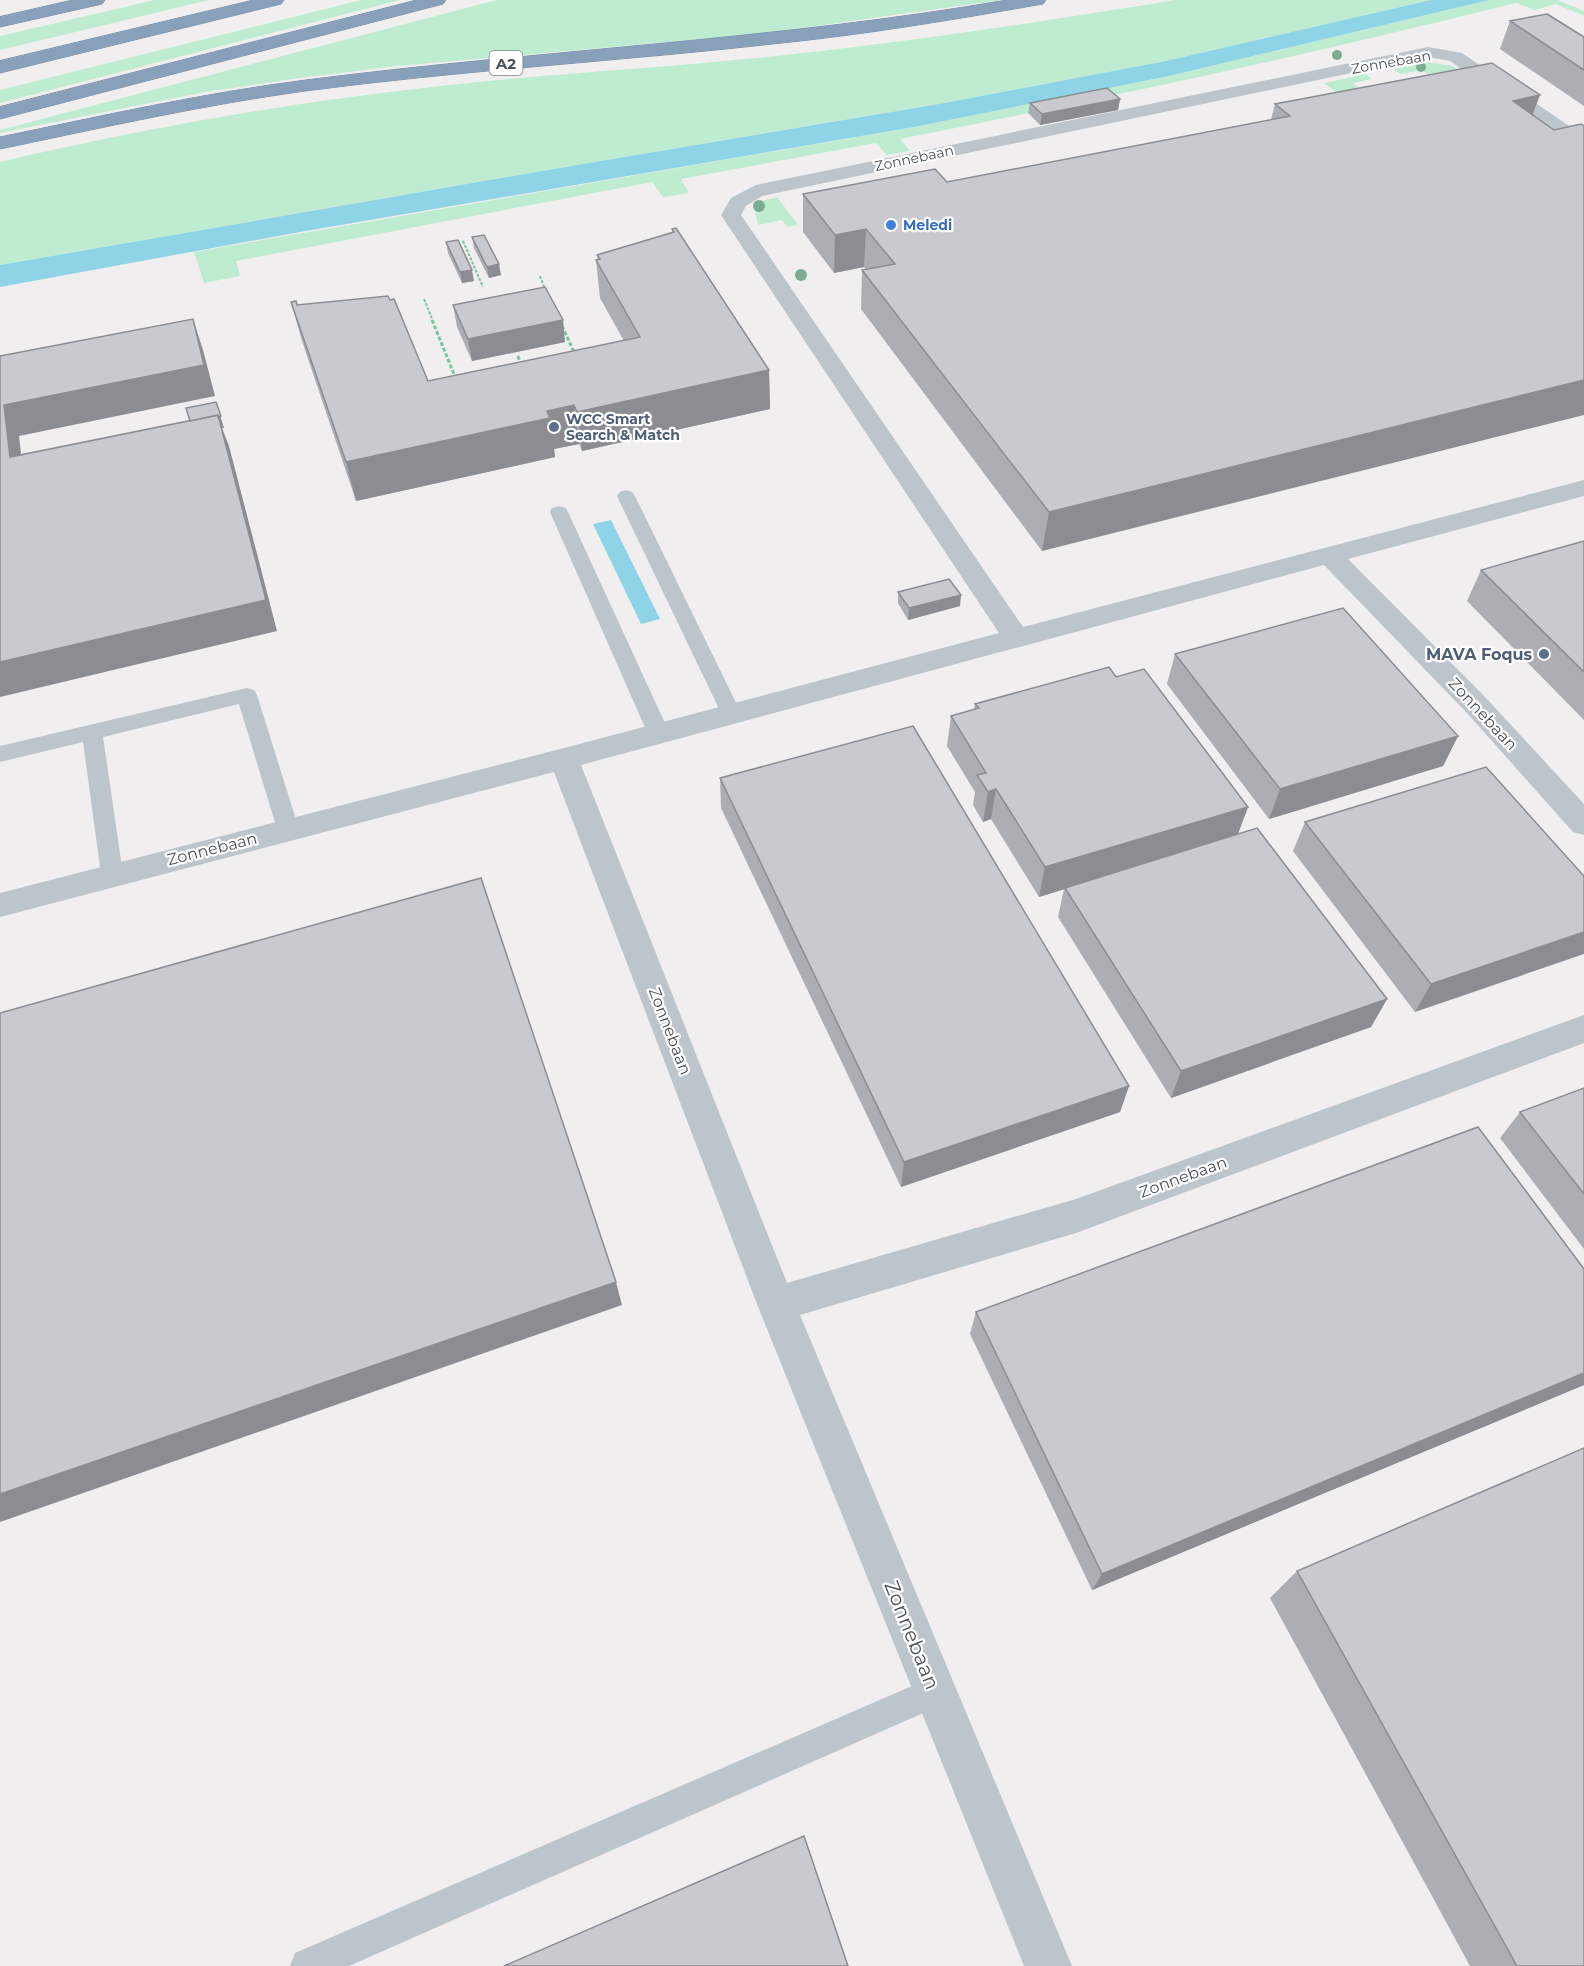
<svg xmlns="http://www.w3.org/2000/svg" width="1584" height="1966" viewBox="0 0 1584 1966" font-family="Montserrat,sans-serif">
<rect width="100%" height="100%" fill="#f0eeee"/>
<g fill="#beecd0">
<polygon points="155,0 209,0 0,50 0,36"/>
<polygon points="361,0 400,0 0,103 0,90"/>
<polygon points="497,0 1002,0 758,34 397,66 299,78 205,92 0,133 0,130"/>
<path d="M1175 0H1431L1166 61 939 104 577 165 0 265V162C146 128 292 102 441 86 549 74 659 68 767 57 904 43 1040 22 1175 0Z"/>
<path d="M1489 0H1557L1584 11V16L1556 4 1535 10 1516 3C1312 54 1106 98 900 139L910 151 887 155 876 143 681 179 689 193 663 197 652 182 236 261 240 276 204 283 194 252 914 127 1169 76Z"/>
<polygon points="1428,62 1452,66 1465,75 1460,97 1422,70 1400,74 1394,69"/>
<polygon points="1366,74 1372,79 1353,83 1391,112 1369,116 1324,83"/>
<path d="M777 197 798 225 787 227 782 220 758 225C752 203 757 202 777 197Z"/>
</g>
<g fill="#8ed4e6">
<polygon points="1431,0 1489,0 1169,76 914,127 300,232 0,287 0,265 577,165 939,104 1166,61"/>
<polygon points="611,520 660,619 641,624 593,524"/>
</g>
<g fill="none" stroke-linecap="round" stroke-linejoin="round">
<defs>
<g id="highway">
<polygon points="73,0 105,0 102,4 0,27 0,17"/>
<polygon points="254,0 284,0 281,4 0,73 0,61"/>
<polygon points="417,0 446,0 443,4 0,119 0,107"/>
<path d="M1007 0H1046L1043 4 1037 5C952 20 868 34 782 43 623 61 464 70 305 91 203 105 101 128 0 149V137C102 116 203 93 306 80 540 50 775 40 1007 0Z"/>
</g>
</defs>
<use href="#highway" stroke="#748ca5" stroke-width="1"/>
<g stroke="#79c7a0" stroke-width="2" stroke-dasharray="3 1.5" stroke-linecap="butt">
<polyline points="463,241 483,287"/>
<polyline points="540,276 546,292"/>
<polyline points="424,299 433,321"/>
</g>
<g stroke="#79c7a0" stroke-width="3" stroke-dasharray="4 2" stroke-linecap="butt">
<polyline points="432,320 456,379"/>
<polyline points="562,326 575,354"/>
<polyline points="518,356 522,367"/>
</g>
<g fill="#bdc5cc" fill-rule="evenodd">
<polygon points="626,490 632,492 635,496 741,713 738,718 731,720 724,718 721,713 617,496 620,492"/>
<polygon points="559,506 566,508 568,512 669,732 665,737 658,739 651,737 647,732 550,512 552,508"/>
<polygon points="247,688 254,690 257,695 299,829 296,835 288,837 280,835 277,829 239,704 103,737 123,874 120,880 112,883 104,880 101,874 83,742 0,762 0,746"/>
<polygon points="935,1676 946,1681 951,1692 946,1703 349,1966 290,1966 295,1953"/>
</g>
<polygon fill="#bdc5cc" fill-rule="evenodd" points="1428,47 1462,53 1584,136 1584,151 1577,149 1450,61 1428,57 762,196 746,206 741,215 1023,627 1584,480 1584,496 1348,559 1487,699 1584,804 1584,835 1573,832 1467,713 1324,565 581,765 787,1283 1076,1199 1584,1015 1584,1043 1076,1233 800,1315 1072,1966 1024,1966 757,1304 554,772 0,917 0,893 564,748 999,633 721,215 731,198 756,185"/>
<use href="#highway" fill="#88a0ba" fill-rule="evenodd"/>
</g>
<g fill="#7bad93">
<circle cx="1337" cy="55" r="5"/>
<circle cx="1421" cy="67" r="5"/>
<circle cx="759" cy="206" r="6"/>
<circle cx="801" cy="275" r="6"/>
</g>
<g fill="#acaeb3">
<polygon points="1510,21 1584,37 1584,106 1500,49"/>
<polygon points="1492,63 1042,551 861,309 862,270 867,270 864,267 834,273 803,232 803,194 947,182 1271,120 1275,104"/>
<polygon points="1120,99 1118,110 1040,125 1028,113 1030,103"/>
<polygon points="672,229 769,370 770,409 582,451 579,444 554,449 555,457 356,501 302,341 291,302 297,305 428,381 624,341 600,298 596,260 598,260 597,255 672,232"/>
<polygon points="472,237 501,275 489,278 474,248"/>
<polygon points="446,242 474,281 462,283 448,253"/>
<polygon points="453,305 565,342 472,361 457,327"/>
<polygon points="1584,541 1584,720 1467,601 1481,570"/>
<polygon points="898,592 960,606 908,620 898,603"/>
<polygon points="1175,654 1458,736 1443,766 1269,819 1167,684"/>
<polygon points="1116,677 1248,807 1238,834 1387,999 1371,1027 1171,1098 1058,917 1064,889 1039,897 991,819 983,822 973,805 975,792 947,746 951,716 974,709 975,704"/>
<polygon points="720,778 1129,1086 1120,1112 901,1187 721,808"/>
<polygon points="1305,822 1584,876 1415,1012 1293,851"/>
<polygon points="1584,1088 1584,1249 1500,1138 1520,1112"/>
<polygon points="1584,1269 1584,1385 1092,1590 970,1334 976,1312"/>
<polygon points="1297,1571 1584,1966 1470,1966 1270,1598"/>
</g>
<g fill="#8c8d92">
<polygon points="1540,95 1526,132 1513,101"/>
<polygon points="1120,99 1118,110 1040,125 1042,114"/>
<polygon points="866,229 864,267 834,273 835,235"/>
<polygon points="499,264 501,275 489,278 487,267"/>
<polygon points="472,270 474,281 462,283 460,272"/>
<polygon points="193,319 203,350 215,396 19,436 25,488 10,457 4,405"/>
<polygon points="563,320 565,342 472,361 468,339"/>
<polygon points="769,370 770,409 582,451 577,412"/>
<polygon points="1584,380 1584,415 1042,551 1049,512"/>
<polygon points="216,402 224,428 222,428 229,446 277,631 0,697 0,662 194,434"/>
<polygon points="574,405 579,444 554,449 555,457 356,501 346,462 547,411"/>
<polygon points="961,595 960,606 908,620 909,608"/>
<polygon points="1458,736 1443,766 1269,819 1280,789"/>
<polygon points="996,789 991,819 983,822 988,792"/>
<polygon points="1248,807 1237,836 1039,897 1045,867"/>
<polygon points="1584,932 1584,954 1415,1012 1431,984"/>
<polygon points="1387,999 1371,1027 1171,1098 1181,1071"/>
<polygon points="1129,1086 1120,1112 901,1187 904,1162"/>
<polygon points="616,1282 622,1305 0,1522 0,1494"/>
<polygon points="1584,1373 1584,1385 1092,1590 1102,1574"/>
</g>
<g fill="#c8cad0" stroke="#8c8d92" stroke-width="1.5">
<polygon points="1547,14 1584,37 1584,70 1510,21"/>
<polygon points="1492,63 1540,95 1513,101 1554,130 1581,124 1584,126 1584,380 1049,512 862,270 895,264 866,229 835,235 803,194 935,169 947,182 1290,116 1275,104"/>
<polygon points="1107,88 1120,99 1042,114 1030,103"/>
<polygon points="676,228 769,370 577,412 574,405 547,411 550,418 346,462 291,302 296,301 297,305 388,296 390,300 394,299 428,381 640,337 596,260 600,259 597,255 674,232 672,229"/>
<polygon points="484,235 499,264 487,267 472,237"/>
<polygon points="458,240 472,270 460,272 446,242"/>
<polygon points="545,287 563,320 468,339 453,305"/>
<polygon points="193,319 204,365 4,405 10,457 218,415 266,600 0,662 0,356"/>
<polygon points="216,402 221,416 218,417 218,415 190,421 186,408"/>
<polygon points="1584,541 1584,672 1481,570"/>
<polygon points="949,579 961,595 909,608 898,592"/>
<polygon points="1343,608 1458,736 1280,789 1175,654"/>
<polygon points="1109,667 1116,677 1144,669 1248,807 1045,867 996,789 988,792 977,775 986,773 951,716 979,708 975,704"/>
<polygon points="913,726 1129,1086 904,1162 720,778"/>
<polygon points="1486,767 1584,876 1584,932 1431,984 1305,822"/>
<polygon points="1257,828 1387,999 1181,1071 1065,888"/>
<polygon points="481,878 616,1282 0,1494 0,1013"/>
<polygon points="1584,1088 1584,1194 1520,1112"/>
<polygon points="1478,1127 1584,1269 1584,1373 1102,1574 976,1312"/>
<polygon points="1584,1448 1584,1966 1517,1966 1297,1571"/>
<polygon points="804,1836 848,1966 504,1966"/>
</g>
<circle fill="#3f7fe0" stroke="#fff" stroke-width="2" cx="891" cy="225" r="6"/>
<g fill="#5c6f8a" stroke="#fff" stroke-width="2">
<circle cx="554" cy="427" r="6"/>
<circle cx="1544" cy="654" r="6"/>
</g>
<g text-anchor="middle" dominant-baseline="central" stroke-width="4.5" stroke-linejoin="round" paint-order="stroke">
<g font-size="14" fill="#47515a" stroke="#fff">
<text transform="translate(1391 62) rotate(-10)">Zonnebaan</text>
<text transform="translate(914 158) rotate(-12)">Zonnebaan</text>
</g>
<g font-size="14" font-weight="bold" fill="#366cbe" stroke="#fff" text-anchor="start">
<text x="903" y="225">Meledi</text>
</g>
<g font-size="14" font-weight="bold" fill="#4e5e75" stroke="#fff" text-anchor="start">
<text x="566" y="419">WCC Smart<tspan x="566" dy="16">Search &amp; Match</tspan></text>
</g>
<rect fill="#fff" stroke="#7e858c" stroke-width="1.5" x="489.5" y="51" width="33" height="24" rx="4.5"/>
<g font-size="15" font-weight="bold" fill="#47515a">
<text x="506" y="63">A2</text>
</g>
<g font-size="16" font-weight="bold" fill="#4e5e75" stroke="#fff" text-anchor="end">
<text x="1532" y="654">MAVA Foqus</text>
</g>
<g font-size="16" fill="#47515a" stroke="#fff">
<text transform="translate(1483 714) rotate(47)">Zonnebaan</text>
<text transform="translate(212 849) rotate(-14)">Zonnebaan</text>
<text transform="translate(670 1031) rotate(69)">Zonnebaan</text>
<text transform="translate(1183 1177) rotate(-20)">Zonnebaan</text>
</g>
<g font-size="20" fill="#47515a" stroke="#fff">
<text transform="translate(912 1635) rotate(68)">Zonnebaan</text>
</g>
</g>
</svg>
